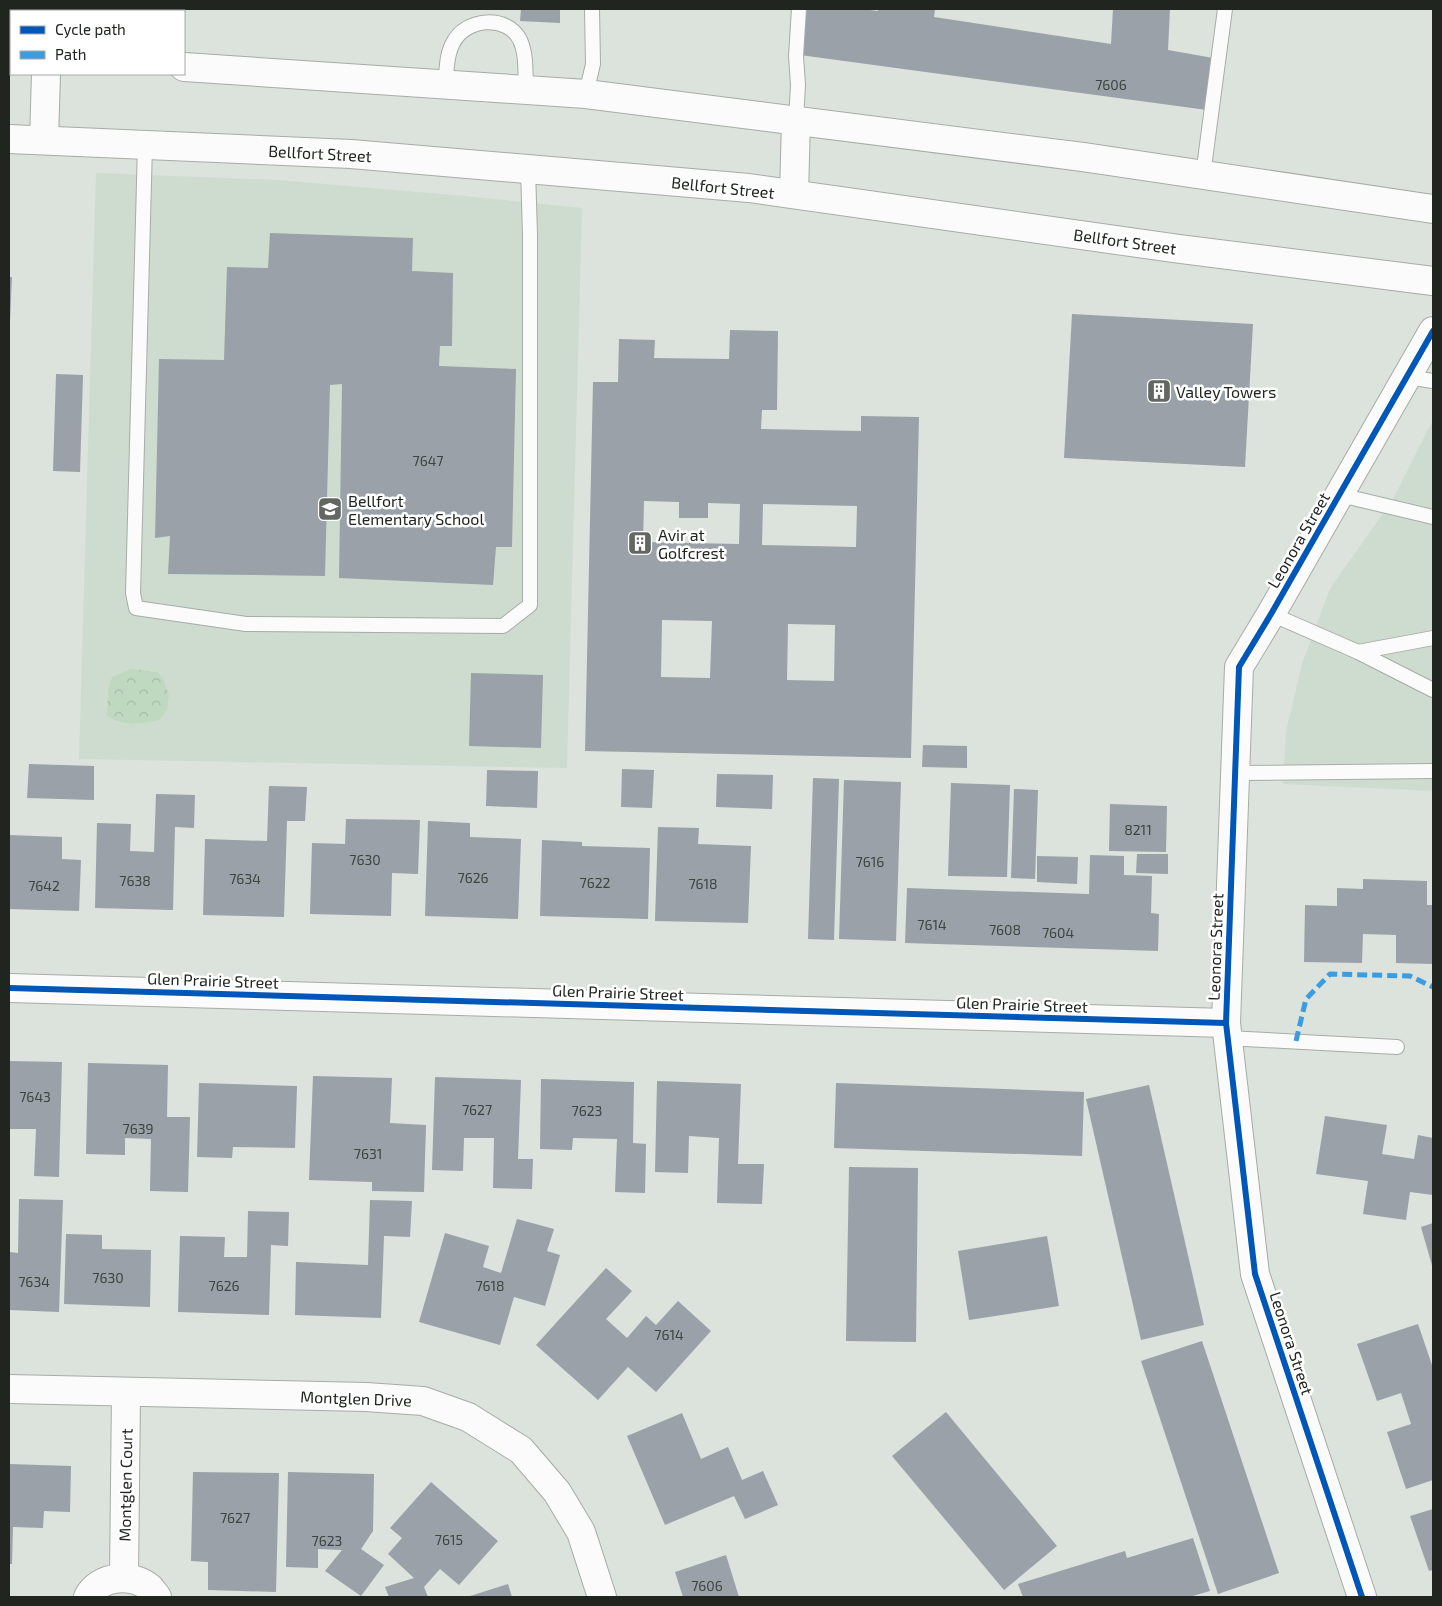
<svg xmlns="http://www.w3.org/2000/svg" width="1442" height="1606" viewBox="0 0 1442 1606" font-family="'Exo 2',sans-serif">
<defs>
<pattern id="park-crowns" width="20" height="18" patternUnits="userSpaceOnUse" patternTransform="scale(1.25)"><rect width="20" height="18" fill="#bfd9c0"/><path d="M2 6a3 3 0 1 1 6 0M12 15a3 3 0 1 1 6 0" fill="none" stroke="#a4baa5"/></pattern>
</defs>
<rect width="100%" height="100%" fill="#dce2dc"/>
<g fill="#cedccf">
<polygon points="96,173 278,180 465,196 582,208 567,768 79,759"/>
<polygon points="1433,420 1433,791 1283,784 1286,731 1303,661 1330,589 1393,499"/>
</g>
<path fill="url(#park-crowns)" d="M131 669 157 672 163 678 169 695 167 710 159 720C141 724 123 726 107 716L108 690 112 677Z"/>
<g fill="#9aa1a8" fill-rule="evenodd">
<polygon points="521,9 560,9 560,23 520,21"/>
<polygon points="807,9 862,9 878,11 878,9 935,9 934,17 1111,44 1113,9 1170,9 1168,50 1213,58 1207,110 800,55"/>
<polygon points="270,233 413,238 412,271 453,273 452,346 440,346 439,366 516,369 512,547 496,547 493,585 339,578 342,384 330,385 325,576 168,574 170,536 155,538 159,359 224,360 227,267 268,268"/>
<polygon points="9,277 12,277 10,322 9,321"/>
<polygon points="1072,314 1253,324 1245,467 1064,458"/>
<path d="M730 330 778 331 777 410H762L761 429 861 431V416L919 417 911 758 585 751 593 382H618L619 339 655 340 654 358 729 359ZM644 501 679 502V518H708V503L740 504 739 544 643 542ZM763 504 857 506 856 547 762 545ZM662 620 712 621 710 678 661 677ZM788 624 835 625 834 681 787 680Z"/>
<polygon points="56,374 83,375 80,472 53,471"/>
<polygon points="471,673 543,675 541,748 469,746"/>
<polygon points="923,745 967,746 967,768 922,767"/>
<polygon points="29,764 94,766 94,800 27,798"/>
<polygon points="622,769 654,770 652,808 621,807"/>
<polygon points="487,770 538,771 537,808 486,806"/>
<polygon points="717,774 773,775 772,809 716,807"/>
<polygon points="813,778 839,779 834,940 808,939"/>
<polygon points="844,780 901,782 896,941 839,939"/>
<polygon points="951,783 1010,785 1007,877 948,876"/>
<polygon points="269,786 307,787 305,821 287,821 284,917 203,915 205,839 267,841"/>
<polygon points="1014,789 1038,790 1035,879 1011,878"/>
<polygon points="156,794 195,795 194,828 175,827 173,910 95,908 97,823 131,824 130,851 154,852"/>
<polygon points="1110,804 1167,806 1166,852 1109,851"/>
<polygon points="346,819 420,820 418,874 392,873 391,916 310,914 312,843 345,844"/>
<polygon points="428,821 470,823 470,837 521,839 518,919 425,916"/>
<polygon points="658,827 699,828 698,844 751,846 748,923 655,921"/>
<polygon points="9,835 62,837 62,859 81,860 79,911 9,909"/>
<polygon points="542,840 582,842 582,846 650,848 648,919 540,916"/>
<polygon points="1137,854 1168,854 1168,874 1136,873"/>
<polygon points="1090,855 1124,856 1124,875 1152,876 1151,913 1159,914 1158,951 905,943 907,888 1089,894"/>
<polygon points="1037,856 1078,857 1077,884 1037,882"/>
<polygon points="1363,879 1427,881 1427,905 1433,905 1433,964 1396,963 1396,935 1363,934 1362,963 1304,962 1305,905 1337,906 1337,888 1363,889"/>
<polygon points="9,1061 62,1062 59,1177 34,1176 36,1129 9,1129"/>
<polygon points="88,1063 168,1065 167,1117 190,1117 188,1192 150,1191 151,1139 125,1138 125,1155 86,1154"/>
<polygon points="313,1076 392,1078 390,1123 426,1125 424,1192 372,1191 372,1182 309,1180"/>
<polygon points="435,1077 521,1080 518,1159 533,1159 532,1189 493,1188 494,1138 464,1138 463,1171 432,1170"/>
<polygon points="541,1079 634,1082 633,1143 646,1144 645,1193 615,1192 617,1139 573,1138 572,1150 540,1149"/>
<polygon points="657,1081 741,1084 738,1164 764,1164 762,1204 717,1203 719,1138 689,1136 688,1173 655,1172"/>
<polygon points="199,1083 297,1086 295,1148 233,1147 232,1158 197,1157"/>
<polygon points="836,1083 1084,1092 1082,1156 834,1148"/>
<polygon points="1149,1085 1204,1325 1141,1340 1086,1099"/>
<polygon points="1325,1116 1387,1125 1382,1154 1414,1159 1418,1135 1433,1138 1433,1195 1410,1192 1406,1220 1363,1214 1368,1181 1316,1174"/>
<polygon points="849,1167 918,1168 916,1342 846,1341"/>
<polygon points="19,1199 63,1200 59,1312 9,1310 9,1252 18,1253"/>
<polygon points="370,1200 412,1201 410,1237 384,1236 381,1318 295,1315 296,1262 368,1265"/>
<polygon points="248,1211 289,1212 288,1246 271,1245 269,1315 178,1312 180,1236 225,1237 224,1257 247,1257"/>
<polygon points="517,1219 554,1229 547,1251 560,1255 545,1306 514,1297 500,1345 419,1322 445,1233 489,1246 483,1267 501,1273"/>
<polygon points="1433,1223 1433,1269 1421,1227"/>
<polygon points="66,1234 102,1235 102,1249 151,1250 150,1307 64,1304"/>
<polygon points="1047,1236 1059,1306 969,1320 958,1251"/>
<polygon points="606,1268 632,1291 606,1319 627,1338 646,1316 656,1325 678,1301 711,1331 656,1392 628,1367 598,1400 536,1345"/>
<polygon points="1418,1324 1433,1368 1433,1480 1406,1489 1387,1432 1411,1424 1401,1393 1377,1401 1357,1344"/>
<polygon points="1202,1341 1279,1573 1218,1594 1141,1361"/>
<polygon points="946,1412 1057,1546 1004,1590 892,1456"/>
<polygon points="682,1413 701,1459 728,1447 742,1480 763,1471 778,1505 745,1519 734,1496 665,1525 627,1436"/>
<polygon points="9,1464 71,1466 70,1512 44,1511 43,1528 13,1527 12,1564 9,1564"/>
<polygon points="193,1472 279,1473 276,1592 208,1590 208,1562 191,1561"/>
<polygon points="288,1472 374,1474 373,1531 361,1549 384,1565 361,1596 325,1571 342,1550 318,1549 318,1568 286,1567"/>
<polygon points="431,1482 498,1541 459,1585 440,1569 424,1587 428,1597 389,1597 385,1587 414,1578 388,1554 402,1538 390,1528"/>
<polygon points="1433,1509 1433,1570 1429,1571 1410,1516"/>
<polygon points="1193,1538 1210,1591 1189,1597 1023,1597 1018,1584 1125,1551 1127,1558"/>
<polygon points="726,1555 739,1597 683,1597 675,1572"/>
<polygon points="508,1584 512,1597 467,1597"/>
</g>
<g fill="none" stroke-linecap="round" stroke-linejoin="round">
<defs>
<g id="service">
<path d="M445 84C447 71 446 55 453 43 465 18 507 14 520 40 527 55 525 74 526 90"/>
<polyline points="586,94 593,64 592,9"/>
<polyline points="796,121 798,85 796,56 799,9"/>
<polyline points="145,145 133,593 136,608 246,624 503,626 530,605 530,235 528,169"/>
<polyline points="1203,175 1225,9"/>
<polyline points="1407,377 1433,381"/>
<polyline points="1340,495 1433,517"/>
<polyline points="1271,614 1358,652 1433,690"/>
<polyline points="1358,652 1433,638"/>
<polyline points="1235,773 1433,771"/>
<polyline points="1227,1038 1397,1047"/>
</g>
<g id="minor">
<polyline points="9,988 1226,1023"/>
<polyline points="9,1389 366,1397 423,1401 468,1417 521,1450 557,1492 581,1532 602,1597"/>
<polyline points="124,1578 126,1393"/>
<path d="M88 1597C99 1576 132 1572 150 1588 152 1591 155 1594 157 1597"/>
<polyline points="1362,1597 1255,1274 1226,1023 1239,667 1271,614 1433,331"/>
</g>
<g id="secondary">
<polyline points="9,60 11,60"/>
<polyline points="184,67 586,94 1083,157 1433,209"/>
<polyline points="9,139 351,154 749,188 1180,249 1433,281"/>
<polyline points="44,140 46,74"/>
<polyline points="794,194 796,121"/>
</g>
</defs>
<use href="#service" stroke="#a7aca7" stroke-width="16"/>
<use href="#minor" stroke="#a7aca7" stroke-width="30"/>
<use href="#secondary" stroke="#a7aca7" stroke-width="30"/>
<use href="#service" stroke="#fafbfa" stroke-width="14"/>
<use href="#minor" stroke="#fafbfa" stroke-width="28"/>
<use href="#secondary" stroke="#fafbfa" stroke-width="28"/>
<polyline stroke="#3c9ce0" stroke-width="5" stroke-dasharray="10 5" stroke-linecap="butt" points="1296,1041 1306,999 1330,974 1410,976 1433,987"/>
<defs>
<g id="cycleway">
<polyline points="9,988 1226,1023"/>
<polyline points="1362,1597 1255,1274 1226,1023 1239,667 1271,614 1433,331"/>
</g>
</defs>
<use href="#cycleway" stroke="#fff" stroke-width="9"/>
<use href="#cycleway" stroke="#0057b8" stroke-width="6"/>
</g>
<defs>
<symbol id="building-square" viewBox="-11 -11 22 22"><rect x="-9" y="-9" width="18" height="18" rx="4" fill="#626762" stroke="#fff"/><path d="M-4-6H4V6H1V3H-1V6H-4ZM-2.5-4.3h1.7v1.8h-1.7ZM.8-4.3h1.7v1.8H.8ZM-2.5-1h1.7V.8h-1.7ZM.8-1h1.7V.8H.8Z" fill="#fff"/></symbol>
<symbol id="school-square" viewBox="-11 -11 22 22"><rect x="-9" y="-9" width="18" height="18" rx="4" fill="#626762" stroke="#fff"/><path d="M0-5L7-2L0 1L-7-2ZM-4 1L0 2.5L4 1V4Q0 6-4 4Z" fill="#fff"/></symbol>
</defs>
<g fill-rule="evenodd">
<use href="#building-square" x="1145" y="377" width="28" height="28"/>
<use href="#school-square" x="316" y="495" width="28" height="28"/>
<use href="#building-square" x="626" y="529" width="28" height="28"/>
</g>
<g text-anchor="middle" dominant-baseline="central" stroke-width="5" stroke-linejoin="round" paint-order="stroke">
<g font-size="14" fill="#3e4442">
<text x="1111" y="84">7606</text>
<text x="428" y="460">7647</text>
<text x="1138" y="829">8211</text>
<text x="365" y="859">7630</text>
<text x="870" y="861">7616</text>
<text x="473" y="877">7626</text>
<text x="245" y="878">7634</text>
<text x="135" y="880">7638</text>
<text x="595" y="882">7622</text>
<text x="703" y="883">7618</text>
<text x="44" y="885">7642</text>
<text x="932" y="924">7614</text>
<text x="1005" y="929">7608</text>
<text x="1058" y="932">7604</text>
<text x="35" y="1096">7643</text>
<text x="477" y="1109">7627</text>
<text x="587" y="1110">7623</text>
<text x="138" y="1128">7639</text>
<text x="368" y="1153">7631</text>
<text x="108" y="1277">7630</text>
<text x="34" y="1281">7634</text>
<text x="224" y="1285">7626</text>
<text x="490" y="1285">7618</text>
<text x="669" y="1334">7614</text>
<text x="235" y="1517">7627</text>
<text x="449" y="1539">7615</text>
<text x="327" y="1540">7623</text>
<text x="707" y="1585">7606</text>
</g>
<g font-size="16" fill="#202520" stroke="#fff">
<text transform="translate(320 153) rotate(3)">Bellfort Street</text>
<text transform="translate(723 187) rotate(6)">Bellfort Street</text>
<text transform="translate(1125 241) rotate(8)">Bellfort Street</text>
<text transform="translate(1298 540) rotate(-60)">Leonora Street</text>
<text transform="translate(1215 947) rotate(-88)">Leonora Street</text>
<text transform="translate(213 980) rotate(2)">Glen Prairie Street</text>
<text transform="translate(618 992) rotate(2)">Glen Prairie Street</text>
<text transform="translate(1022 1004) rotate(2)">Glen Prairie Street</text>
<text transform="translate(1292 1343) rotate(72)">Leonora Street</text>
<text transform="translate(356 1398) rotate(2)">Montglen Drive</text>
<text transform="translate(125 1485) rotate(-89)">Montglen Court</text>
</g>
<g font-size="16" fill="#202520" stroke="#fff" text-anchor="start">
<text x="1176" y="391">Valley Towers</text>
<text x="348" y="500">Bellfort<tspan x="348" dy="18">Elementary School</tspan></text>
<text x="658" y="534">Avir at<tspan x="658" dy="18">Golfcrest</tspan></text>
</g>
</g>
<rect width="1442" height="1606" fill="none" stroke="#202520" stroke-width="20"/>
<rect x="10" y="10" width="175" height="65" fill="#ffffff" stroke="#a6a8a6"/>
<rect x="20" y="26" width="25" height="8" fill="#0057b8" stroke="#a6a8a6"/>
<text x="55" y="35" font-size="15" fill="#202520">Cycle path</text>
<rect x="20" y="51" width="25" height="8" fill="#3c9ce0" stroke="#a6a8a6"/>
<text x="55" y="60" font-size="15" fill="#202520">Path</text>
</svg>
